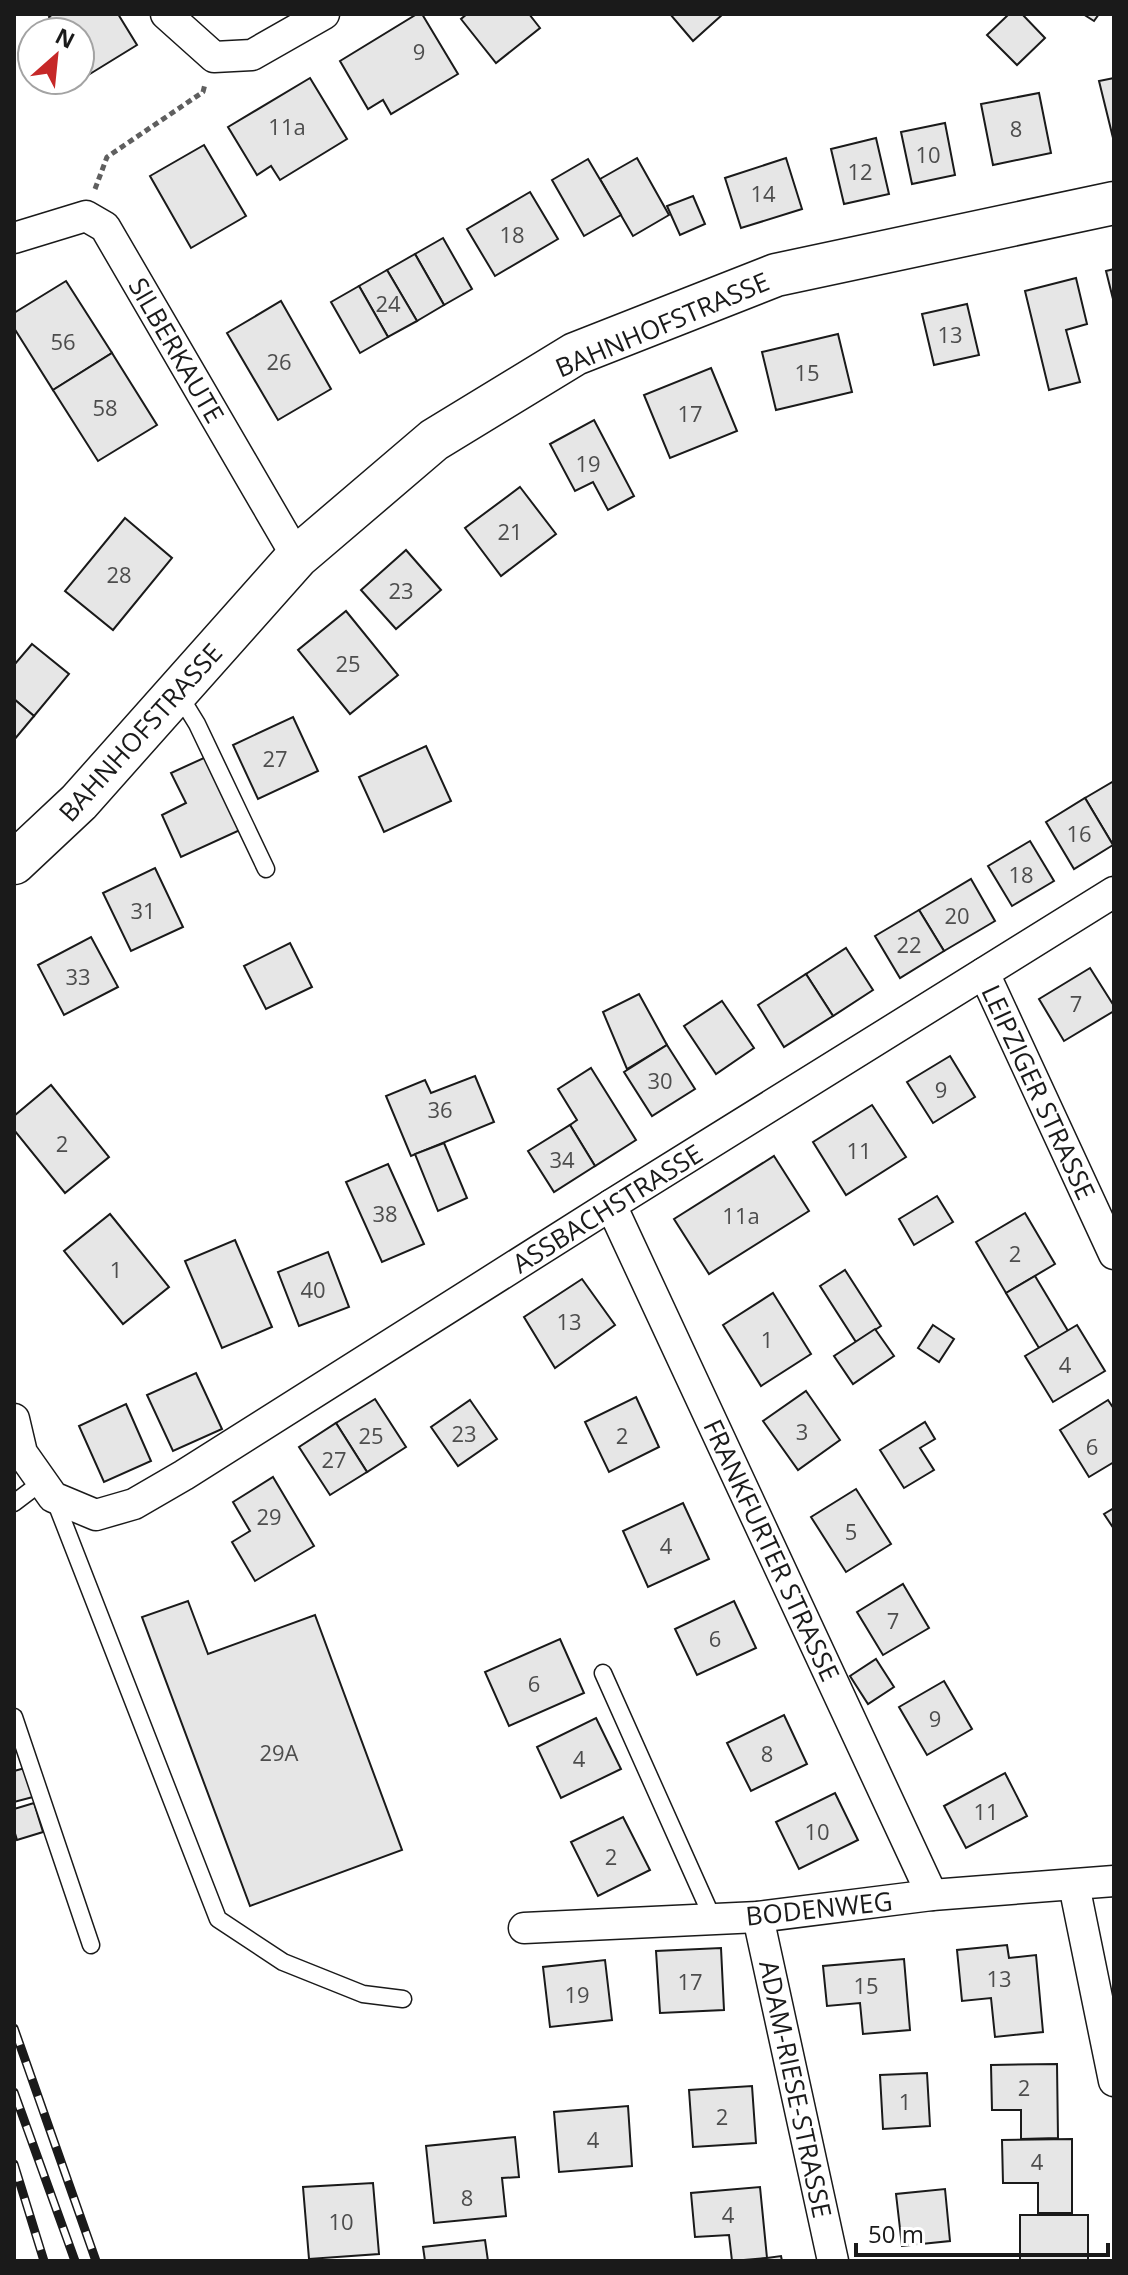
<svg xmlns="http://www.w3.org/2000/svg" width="1128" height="2275" viewBox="0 0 1128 2275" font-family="'Open Sans',sans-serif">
<rect width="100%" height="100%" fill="#fff"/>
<g fill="#e6e6e6" stroke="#1a1a1a" stroke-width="2">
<polygon points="53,14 118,14 137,45 85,77 80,69 80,32 58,32 49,17"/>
<polygon points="417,14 422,14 458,74 391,114 383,100 368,109 340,61"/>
<polygon points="467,14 529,14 540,28 496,63 461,19"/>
<polygon points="670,14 723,14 693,41"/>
<polygon points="1009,14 1022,14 1045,38 1017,65 987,35"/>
<polygon points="1083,14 1099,14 1094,21"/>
<polygon points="310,78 347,139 280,180 271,166 257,175 228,127"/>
<polygon points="1114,78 1114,142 1099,81"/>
<polygon points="1039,93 1051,153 993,165 981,104"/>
<polygon points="945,123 955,175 912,184 901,132"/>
<polygon points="876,138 889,194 844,204 831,149"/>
<polygon points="204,145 246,216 191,248 150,176"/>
<polygon points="637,158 669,215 633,236 600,179"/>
<polygon points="786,158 802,209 741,228 725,178"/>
<polygon points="588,159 621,215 584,236 552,180"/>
<polygon points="530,192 558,239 495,276 467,229"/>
<polygon points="693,196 705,224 680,235 667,206"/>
<polygon points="443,238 472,289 444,305 415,254"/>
<polygon points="415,254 444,305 417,321 387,270"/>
<polygon points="1114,269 1114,303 1106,271"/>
<polygon points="387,270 417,321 388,337 359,286"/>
<polygon points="1076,278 1087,324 1066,330 1080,382 1049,390 1025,291"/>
<polygon points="66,281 112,353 53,390 14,328 14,313"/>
<polygon points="359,286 388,337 360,353 331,302"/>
<polygon points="281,301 331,389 278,420 227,333"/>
<polygon points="967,304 979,355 934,365 922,314"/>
<polygon points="838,334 852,392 776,410 762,352"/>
<polygon points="112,353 157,425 98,461 53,390"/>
<polygon points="711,368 737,431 670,458 644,395"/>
<polygon points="594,420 634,496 608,510 593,482 575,491 550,444"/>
<polygon points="520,487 556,534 501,576 465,528"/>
<polygon points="125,518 172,558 113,630 65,591"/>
<polygon points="406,550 441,590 396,629 361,590"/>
<polygon points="346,611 398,675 350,714 298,650"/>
<polygon points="32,644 69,674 34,716 14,699 14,665"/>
<polygon points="14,699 34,716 14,740"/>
<polygon points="293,717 318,771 258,799 233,745"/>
<polygon points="426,746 451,801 384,832 359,777"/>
<polygon points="206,757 240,830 181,857 162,815 186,803 171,773"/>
<polygon points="1114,781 1114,844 1113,845 1085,798"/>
<polygon points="1085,798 1113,845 1074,869 1046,822"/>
<polygon points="1030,841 1054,881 1012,906 988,866"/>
<polygon points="155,868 183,927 131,951 103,893"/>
<polygon points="971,879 995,921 944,951 919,910"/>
<polygon points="919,910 944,951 900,978 875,936"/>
<polygon points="91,937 118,987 64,1015 38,965"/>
<polygon points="290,943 312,987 266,1009 244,966"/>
<polygon points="846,948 873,990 833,1016 806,974"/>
<polygon points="1090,968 1114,1006 1114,1011 1064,1041 1039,999"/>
<polygon points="806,974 833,1016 784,1047 758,1005"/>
<polygon points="639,994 667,1045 627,1069 603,1012"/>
<polygon points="722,1001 754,1048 716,1074 684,1026"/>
<polygon points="667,1045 695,1089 652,1116 624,1072"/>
<polygon points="950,1056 975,1097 933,1123 907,1082"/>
<polygon points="591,1068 636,1140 595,1166 570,1125 577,1120 558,1089"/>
<polygon points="475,1076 494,1122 411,1156 386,1096 425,1080 431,1093"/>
<polygon points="51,1085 109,1157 65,1193 14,1130 14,1116"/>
<polygon points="872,1105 906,1157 846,1195 813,1142"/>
<polygon points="570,1125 595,1166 554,1192 528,1151"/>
<polygon points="444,1143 467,1198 438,1211 415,1154"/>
<polygon points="774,1156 809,1211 709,1274 674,1219"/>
<polygon points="388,1164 424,1244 382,1262 346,1182"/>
<polygon points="937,1196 953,1222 914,1245 899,1219"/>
<polygon points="1025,1213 1055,1264 1006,1293 976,1242"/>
<polygon points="110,1214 169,1287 123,1324 64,1251"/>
<polygon points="235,1240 272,1327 222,1348 185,1261"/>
<polygon points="328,1252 349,1307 299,1326 278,1272"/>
<polygon points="845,1270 881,1326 856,1342 820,1286"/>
<polygon points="1035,1276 1068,1331 1039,1348 1006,1293"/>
<polygon points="582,1279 615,1325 555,1368 524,1317"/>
<polygon points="773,1293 811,1354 761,1386 723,1325"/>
<polygon points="933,1325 954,1339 939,1362 918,1348"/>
<polygon points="1077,1325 1105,1371 1053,1402 1025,1356"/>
<polygon points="875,1329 894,1356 853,1384 834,1356"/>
<polygon points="196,1373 222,1429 173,1451 147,1395"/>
<polygon points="806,1391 840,1440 798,1470 763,1421"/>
<polygon points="636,1397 659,1447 609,1472 585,1422"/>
<polygon points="375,1399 406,1447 367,1472 336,1423"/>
<polygon points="470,1400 497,1439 458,1466 431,1427"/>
<polygon points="1108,1400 1114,1409 1114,1462 1089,1477 1060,1430"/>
<polygon points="126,1404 151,1461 104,1482 79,1426"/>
<polygon points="925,1422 935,1439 920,1448 934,1470 904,1488 880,1450"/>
<polygon points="336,1423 367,1472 330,1495 299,1447"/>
<polygon points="273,1477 314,1546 255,1581 232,1542 250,1531 233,1502"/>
<polygon points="856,1489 891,1544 846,1572 811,1517"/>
<polygon points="683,1503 709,1559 648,1587 623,1531"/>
<polygon points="1114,1508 1114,1529 1104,1514"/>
<polygon points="903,1584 929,1628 883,1655 857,1612"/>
<polygon points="188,1601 208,1654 315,1615 402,1850 250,1906 142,1617"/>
<polygon points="734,1601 756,1648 697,1675 675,1629"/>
<polygon points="560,1639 584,1693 509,1726 485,1672"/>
<polygon points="876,1659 894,1687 868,1704 850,1676"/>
<polygon points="944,1681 972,1729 927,1755 899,1707"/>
<polygon points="784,1715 807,1764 751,1791 727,1743"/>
<polygon points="596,1718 621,1769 561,1798 537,1747"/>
<polygon points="25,1768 33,1797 14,1802 14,1771"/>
<polygon points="1005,1773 1027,1816 966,1848 944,1806"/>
<polygon points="835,1793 858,1840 799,1869 776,1822"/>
<polygon points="34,1803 43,1832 17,1840 14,1830 14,1809"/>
<polygon points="623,1817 650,1870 598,1896 571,1842"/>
<polygon points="1007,1945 1009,1958 1036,1955 1043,2032 995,2037 991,1998 962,2001 957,1950"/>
<polygon points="721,1948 724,2010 660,2013 656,1951"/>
<polygon points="904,1959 910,2030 863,2034 860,2003 827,2006 823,1966"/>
<polygon points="605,1960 612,2020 550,2027 543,1967"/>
<polygon points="1057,2064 1058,2138 1021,2139 1021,2110 992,2110 991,2065"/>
<polygon points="927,2073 930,2126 883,2129 880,2075"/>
<polygon points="752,2086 756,2143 693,2147 689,2090"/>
<polygon points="628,2106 632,2166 559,2172 554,2112"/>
<polygon points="515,2137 519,2177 502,2178 506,2216 434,2223 426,2146"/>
<polygon points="1072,2139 1072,2213 1038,2213 1038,2183 1003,2183 1002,2140"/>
<polygon points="373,2183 379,2254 309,2259 303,2187"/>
<polygon points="760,2187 767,2258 732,2261 729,2235 695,2237 691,2193"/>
<polygon points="945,2189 950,2241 902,2246 896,2194"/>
<polygon points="1020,2215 1088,2215 1088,2261 1020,2260"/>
<polygon points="485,2240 488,2261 425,2261 423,2247"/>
<polygon points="781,2256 782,2261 747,2261 767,2258"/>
</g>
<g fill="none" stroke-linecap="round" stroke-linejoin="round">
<defs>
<g id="service">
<polyline points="178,693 197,724 266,869"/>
<polyline points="54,1498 218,1919 283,1962 363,1994 403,1999"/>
<polyline points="14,1503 43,1481"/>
<polyline points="603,1673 713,1919"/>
<polyline points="14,1717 91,1945"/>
</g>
<g id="minor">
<polyline points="166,14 214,57 252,55 324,14"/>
<polyline points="14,238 86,216 105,227 297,557"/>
<polyline points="984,973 1114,1254"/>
<polyline points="611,1205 932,1895"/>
<polyline points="14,1419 22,1453 53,1497 96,1515 134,1504 184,1475 611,1205 1114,892"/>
<polyline points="1074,1885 1114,2081"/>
<polyline points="758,1917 833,2261"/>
<polyline points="524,1928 758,1917 932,1895 1114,1881"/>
</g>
<polyline id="secondary" points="14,863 79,802 297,557 434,440 575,354 776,275 1114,203"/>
</defs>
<use href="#service" stroke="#1a1a1a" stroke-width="19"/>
<use href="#minor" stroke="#1a1a1a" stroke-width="33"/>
<use href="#secondary" stroke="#1a1a1a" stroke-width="45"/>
<polyline stroke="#5f5f5f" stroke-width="5" stroke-dasharray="6 4" stroke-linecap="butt" points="95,189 107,157 203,92 205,84"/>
<use href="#service" stroke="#fff" stroke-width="16"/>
<use href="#minor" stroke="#fff" stroke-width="30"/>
<use href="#secondary" stroke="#fff" stroke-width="42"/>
<defs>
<g id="rail">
<polyline points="14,2028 96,2261"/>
<polyline points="14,2092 75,2261"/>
<polyline points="14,2164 44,2261"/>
</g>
</defs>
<use href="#rail" stroke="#1a1a1a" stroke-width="9"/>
<use href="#rail" stroke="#fff" stroke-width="6" stroke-dasharray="18" stroke-linecap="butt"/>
</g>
<g text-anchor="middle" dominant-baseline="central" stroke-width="6" stroke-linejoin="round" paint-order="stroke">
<g font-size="22" fill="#4d4d4d">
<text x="419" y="51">9</text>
<text x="287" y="126">11a</text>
<text x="1016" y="128">8</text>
<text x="928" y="154">10</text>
<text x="860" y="171">12</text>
<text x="763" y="193">14</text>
<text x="512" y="234">18</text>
<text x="388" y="303">24</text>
<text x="950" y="334">13</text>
<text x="63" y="341">56</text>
<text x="279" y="361">26</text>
<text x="807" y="372">15</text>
<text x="105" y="407">58</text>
<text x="690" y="413">17</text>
<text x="588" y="463">19</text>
<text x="510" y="531">21</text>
<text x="119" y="574">28</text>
<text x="401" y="590">23</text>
<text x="348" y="663">25</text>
<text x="275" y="758">27</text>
<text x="1079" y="833">16</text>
<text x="1021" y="874">18</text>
<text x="143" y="910">31</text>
<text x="957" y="915">20</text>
<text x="909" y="944">22</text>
<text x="78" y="976">33</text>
<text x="1076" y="1003">7</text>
<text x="660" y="1080">30</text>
<text x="941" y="1089">9</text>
<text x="440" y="1109">36</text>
<text x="62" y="1143">2</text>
<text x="859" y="1150">11</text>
<text x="562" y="1159">34</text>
<text x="385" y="1213">38</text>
<text x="741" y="1215">11a</text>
<text x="1015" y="1253">2</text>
<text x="116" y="1269">1</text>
<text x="313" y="1289">40</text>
<text x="569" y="1321">13</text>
<text x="767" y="1339">1</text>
<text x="1065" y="1364">4</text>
<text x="802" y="1431">3</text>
<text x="464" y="1433">23</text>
<text x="371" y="1435">25</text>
<text x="622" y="1435">2</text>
<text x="1092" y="1446">6</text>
<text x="334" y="1459">27</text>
<text x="269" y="1516">29</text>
<text x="851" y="1531">5</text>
<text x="666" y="1545">4</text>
<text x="893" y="1620">7</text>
<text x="715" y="1638">6</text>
<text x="534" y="1683">6</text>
<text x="935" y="1718">9</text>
<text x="279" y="1752">29A</text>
<text x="767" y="1753">8</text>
<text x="579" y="1758">4</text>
<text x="986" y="1811">11</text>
<text x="817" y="1831">10</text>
<text x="611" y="1856">2</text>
<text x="999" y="1978">13</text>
<text x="690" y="1981">17</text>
<text x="866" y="1985">15</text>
<text x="577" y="1994">19</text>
<text x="1024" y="2087">2</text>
<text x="905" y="2101">1</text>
<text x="722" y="2116">2</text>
<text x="593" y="2139">4</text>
<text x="1037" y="2161">4</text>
<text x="467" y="2197">8</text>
<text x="728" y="2214">4</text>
<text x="341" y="2221">10</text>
</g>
<g font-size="26" fill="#1a1a1a" stroke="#fff">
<text transform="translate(662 324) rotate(-23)">BAHNHOFSTRASSE</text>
<text transform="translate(177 350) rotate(60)">SILBERKAUTE</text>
<text transform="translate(140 732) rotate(-48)">BAHNHOFSTRASSE</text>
<text transform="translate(1039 1092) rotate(65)">LEIPZIGER STRASSE</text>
<text transform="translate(607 1208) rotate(-32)">ASSBACHSTRASSE</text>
<text transform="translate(772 1550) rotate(65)">FRANKFURTER STRASSE</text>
<text transform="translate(819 1908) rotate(-6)">BODENWEG</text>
<text transform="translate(796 2089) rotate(78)">ADAM-RIESE-STRASSE</text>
</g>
</g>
<rect width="1128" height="2275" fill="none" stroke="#1a1a1a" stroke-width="32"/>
<g transform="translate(56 56) rotate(27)"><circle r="38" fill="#ffffff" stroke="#a3a3a3" stroke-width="2"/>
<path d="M0-6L14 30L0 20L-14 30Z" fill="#c62828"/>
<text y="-12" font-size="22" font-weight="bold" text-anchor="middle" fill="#1a1a1a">N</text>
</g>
<path d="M856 2243v12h252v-12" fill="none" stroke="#1a1a1a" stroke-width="4"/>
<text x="868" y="2243" font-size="24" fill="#1a1a1a" stroke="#ffffff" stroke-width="6" paint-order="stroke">50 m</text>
</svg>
